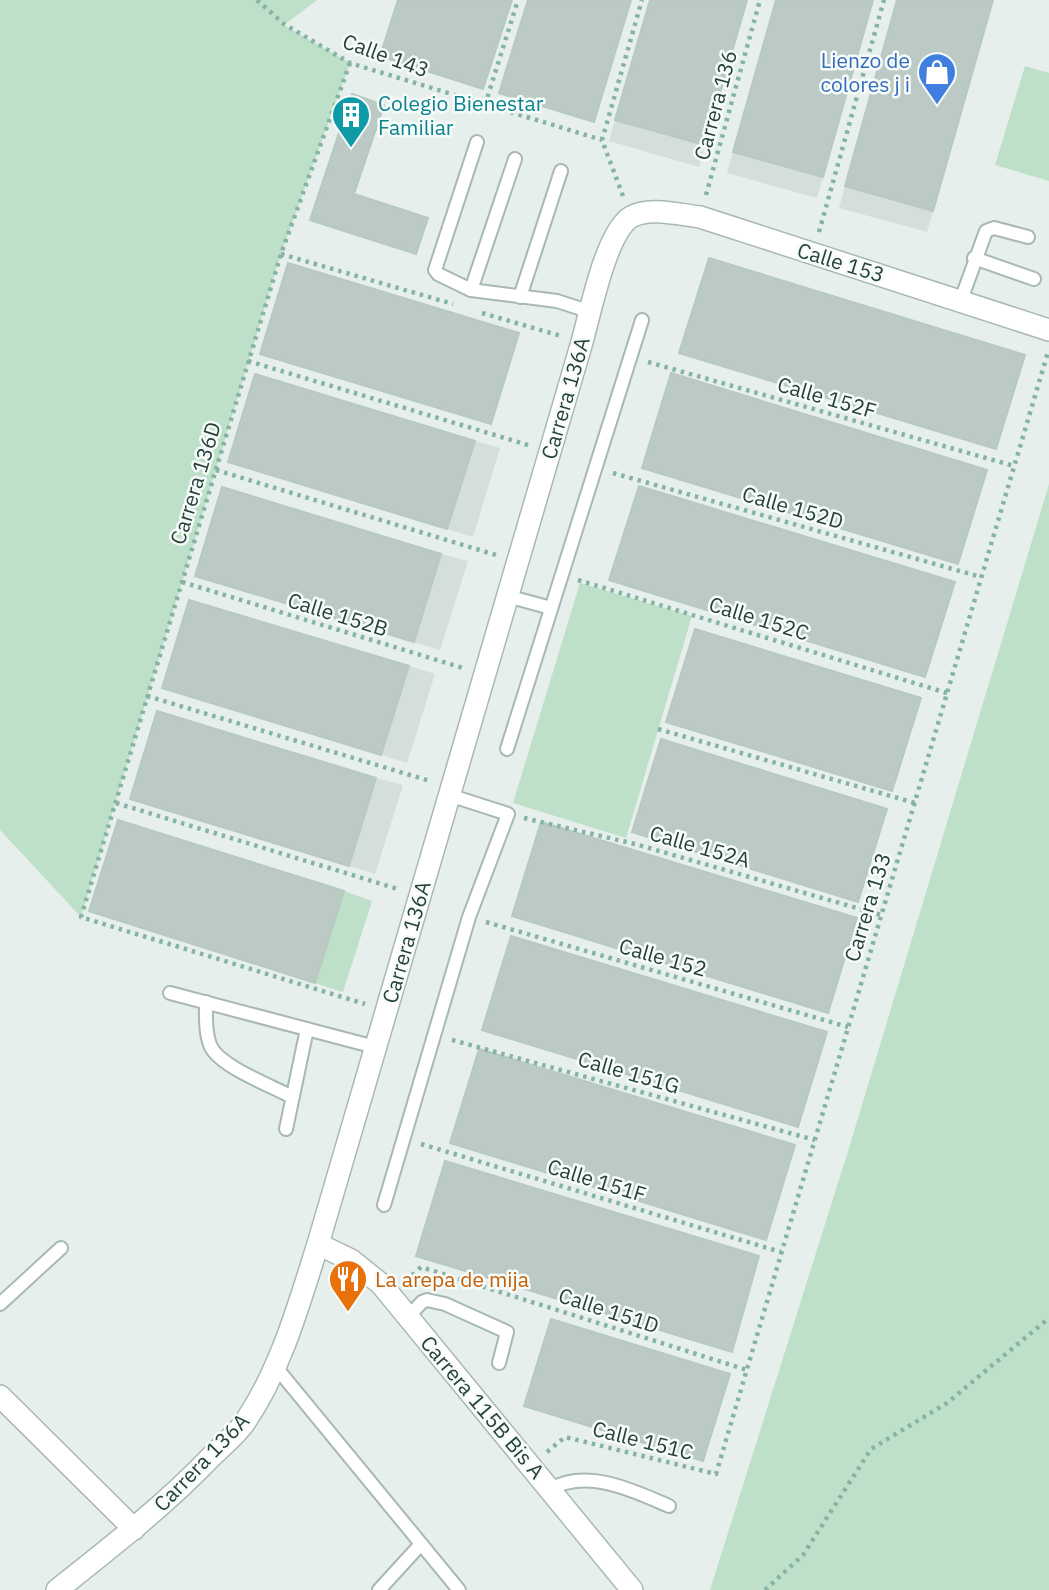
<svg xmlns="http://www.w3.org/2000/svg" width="1049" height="1590" viewBox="0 0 1049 1590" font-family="'IBM Plex Sans',sans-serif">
<rect width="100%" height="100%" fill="#e6efeb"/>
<g fill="#d4dfda">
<polygon points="615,120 705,145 699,167 609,141"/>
<polygon points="733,152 823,177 817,198 727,173"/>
<polygon points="845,186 933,211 927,232 839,208"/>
<polygon points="475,441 500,448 473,537 447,529"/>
<polygon points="441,554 468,561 440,650 414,642"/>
<polygon points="409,666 435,674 407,763 381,755"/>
<polygon points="376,778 403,785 375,874 349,866"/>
</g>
<g fill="#bfe0c8">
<polygon points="0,0 317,0 284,25 350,63 281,254 81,917 0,830"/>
<polygon points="1025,66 1049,73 1049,181 995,165"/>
<polygon points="1049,484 1049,1590 710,1590 849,1148"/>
<polygon points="580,583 692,616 626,838 513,803"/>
<polygon points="344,891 372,901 343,992 315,983"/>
</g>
<g fill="#bbcac4" stroke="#b8c9c2" stroke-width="2">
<polygon points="398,0 512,0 483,89 380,56"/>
<polygon points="528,0 631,0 594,122 499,93"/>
<polygon points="650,0 747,0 705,145 615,120"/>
<polygon points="776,0 873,0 823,177 733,152"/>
<polygon points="897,0 993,0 933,211 845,186"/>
<polygon points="352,94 384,105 354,194 428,218 416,254 310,220"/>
<polygon points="709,258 1025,355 996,449 679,353"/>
<polygon points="288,263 519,333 491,424 260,354"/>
<polygon points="671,373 987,470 958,564 642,468"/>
<polygon points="255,374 475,441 447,529 228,462"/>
<polygon points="639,486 955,582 925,677 609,580"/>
<polygon points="222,487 441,554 414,642 195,576"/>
<polygon points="189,600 409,666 381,755 162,688"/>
<polygon points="695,629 921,698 892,791 666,722"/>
<polygon points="157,711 376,778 349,866 130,799"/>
<polygon points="661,739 887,809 858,902 632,832"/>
<polygon points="118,820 344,891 315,983 89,911"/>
<polygon points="541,822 857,918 828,1013 512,916"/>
<polygon points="511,936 827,1032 798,1127 482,1030"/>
<polygon points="479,1049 795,1145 766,1240 450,1143"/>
<polygon points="445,1161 759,1256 732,1352 416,1256"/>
<polygon points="551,1319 730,1374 703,1461 524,1406"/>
</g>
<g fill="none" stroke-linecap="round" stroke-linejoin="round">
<defs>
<g id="lane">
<polyline points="477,142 435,270 438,274 471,290 557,301 591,312"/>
<polyline points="974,258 1034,279"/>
<polyline points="471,290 515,159"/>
<polyline points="520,297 561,171"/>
<polyline points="961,300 986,231 994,228 1028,237"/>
<polyline points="507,596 551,608"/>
<polyline points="507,749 642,320"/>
<polyline points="170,993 375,1047"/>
<path d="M206 1002C206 1017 205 1034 211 1047 221 1067 272 1086 292 1097"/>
<polyline points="286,1129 307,1029"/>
<polyline points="384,1205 469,917 508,814 449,795"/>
<polyline points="0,1304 61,1248"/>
<polyline points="408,1317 422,1302 427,1300 445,1304 507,1332 499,1363"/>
<polyline points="275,1366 459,1590"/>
<path d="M551 1489C588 1468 634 1491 669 1506"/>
<polyline points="379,1590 421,1544"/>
</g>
<g id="street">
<polyline points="318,1244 351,1260 381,1284 632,1590"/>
<polyline points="0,1396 134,1529"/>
<path d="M57 1590C110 1548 164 1506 211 1457 222 1446 236 1435 245 1422 281 1369 299 1304 318 1244L582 342C590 314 606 232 631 217 649 206 681 215 700 217L1049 330"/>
</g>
</defs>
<use href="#lane" stroke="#a8b8b2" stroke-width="16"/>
<use href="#street" stroke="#a8b8b2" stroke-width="24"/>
<g stroke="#86b3a5" stroke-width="4.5" stroke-dasharray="3.5 5" stroke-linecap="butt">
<polyline points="257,0 284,24 350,63 602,140"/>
<polyline points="350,63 281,254 81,917 365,1004"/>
<polyline points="485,105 518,0"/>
<polyline points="706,195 760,0"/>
<polyline points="623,196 602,140 642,0"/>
<polyline points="819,232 884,0"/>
<polyline points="281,254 453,304"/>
<polyline points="482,313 561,336"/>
<polyline points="248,361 528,445"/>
<polyline points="648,362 1014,466"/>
<polyline points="216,470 496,555"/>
<polyline points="613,473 981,577"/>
<polyline points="578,580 947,693"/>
<polyline points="182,582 463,668"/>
<polyline points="147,696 430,781"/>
<polyline points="658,729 915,803"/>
<polyline points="116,803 398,889"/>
<polyline points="524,818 635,844 881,915"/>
<polyline points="486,922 848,1027"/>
<polyline points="452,1040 815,1140"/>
<polyline points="421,1144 781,1252"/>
<polyline points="406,1281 421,1267 747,1370"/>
<polyline points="547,1452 565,1437 716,1474 1048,352"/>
<polyline points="765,1590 803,1555 871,1449 947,1403 1049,1318"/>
</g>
<use href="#lane" stroke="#fff" stroke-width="12"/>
<use href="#street" stroke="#fff" stroke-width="21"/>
</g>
<defs>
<symbol id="shop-pin" viewBox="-11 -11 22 30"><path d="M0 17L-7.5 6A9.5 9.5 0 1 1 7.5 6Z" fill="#3f7fe0" stroke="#f7fbf9"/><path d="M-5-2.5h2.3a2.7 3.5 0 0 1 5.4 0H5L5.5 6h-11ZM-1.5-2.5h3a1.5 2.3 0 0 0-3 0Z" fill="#fff"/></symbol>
<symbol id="building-pin" viewBox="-11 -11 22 30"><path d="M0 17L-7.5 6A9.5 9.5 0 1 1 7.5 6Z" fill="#0f9aa8" stroke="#f7fbf9"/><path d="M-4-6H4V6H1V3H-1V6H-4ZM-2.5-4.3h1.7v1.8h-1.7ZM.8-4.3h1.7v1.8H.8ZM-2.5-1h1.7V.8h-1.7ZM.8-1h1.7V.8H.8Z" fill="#fff"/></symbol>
<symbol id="restaurant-pin" viewBox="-11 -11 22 30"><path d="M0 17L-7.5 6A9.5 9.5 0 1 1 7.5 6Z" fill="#e8710a" stroke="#f7fbf9"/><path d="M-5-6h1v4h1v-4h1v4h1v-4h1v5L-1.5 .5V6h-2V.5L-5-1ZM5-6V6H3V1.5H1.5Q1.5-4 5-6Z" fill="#fff"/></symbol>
</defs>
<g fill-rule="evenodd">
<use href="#shop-pin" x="915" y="50" width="44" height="60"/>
<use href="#building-pin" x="329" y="93" width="44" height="60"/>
<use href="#restaurant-pin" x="326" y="1257" width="44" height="60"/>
</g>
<g text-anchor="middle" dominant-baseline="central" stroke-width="5" stroke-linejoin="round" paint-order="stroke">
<g font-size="21" fill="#24423a" stroke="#f7fbf9">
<text transform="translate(386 55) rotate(20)">Calle 143</text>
<text transform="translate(715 105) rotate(-75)">Carrera 136</text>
<text transform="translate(841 262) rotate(17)">Calle 153</text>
<text transform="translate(827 397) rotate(16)">Calle 152F</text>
<text transform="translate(565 398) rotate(-74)">Carrera 136A</text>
<text transform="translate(195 483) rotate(-73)">Carrera 136D</text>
<text transform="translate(793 507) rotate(16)">Calle 152D</text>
<text transform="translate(338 614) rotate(17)">Calle 152B</text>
<text transform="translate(759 618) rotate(17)">Calle 152C</text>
<text transform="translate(700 846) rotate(16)">Calle 152A</text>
<text transform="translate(867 907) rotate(-73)">Carrera 133</text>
<text transform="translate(406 942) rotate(-74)">Carrera 136A</text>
<text transform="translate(663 957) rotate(16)">Calle 152</text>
<text transform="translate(629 1072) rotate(16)">Calle 151G</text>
<text transform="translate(597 1180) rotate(17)">Calle 151F</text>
<text transform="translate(609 1310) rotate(18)">Calle 151D</text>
<text transform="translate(483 1407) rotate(50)">Carrera 115B Bis A</text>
<text transform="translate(643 1440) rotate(14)">Calle 151C</text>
<text transform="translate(201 1462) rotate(-46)">Carrera 136A</text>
</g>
<g font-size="21" fill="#366cbe" stroke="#f7fbf9" text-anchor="end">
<text x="910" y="60">Lienzo de<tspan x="910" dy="24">colores j i</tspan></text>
</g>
<g font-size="21" fill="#0d838f" stroke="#f7fbf9" text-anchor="start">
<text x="378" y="103">Colegio Bienestar<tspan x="378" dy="24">Familiar</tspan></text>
</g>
<g font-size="21" fill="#c56008" stroke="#f7fbf9" text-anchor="start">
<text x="375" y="1279">La arepa de mija</text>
</g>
</g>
</svg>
